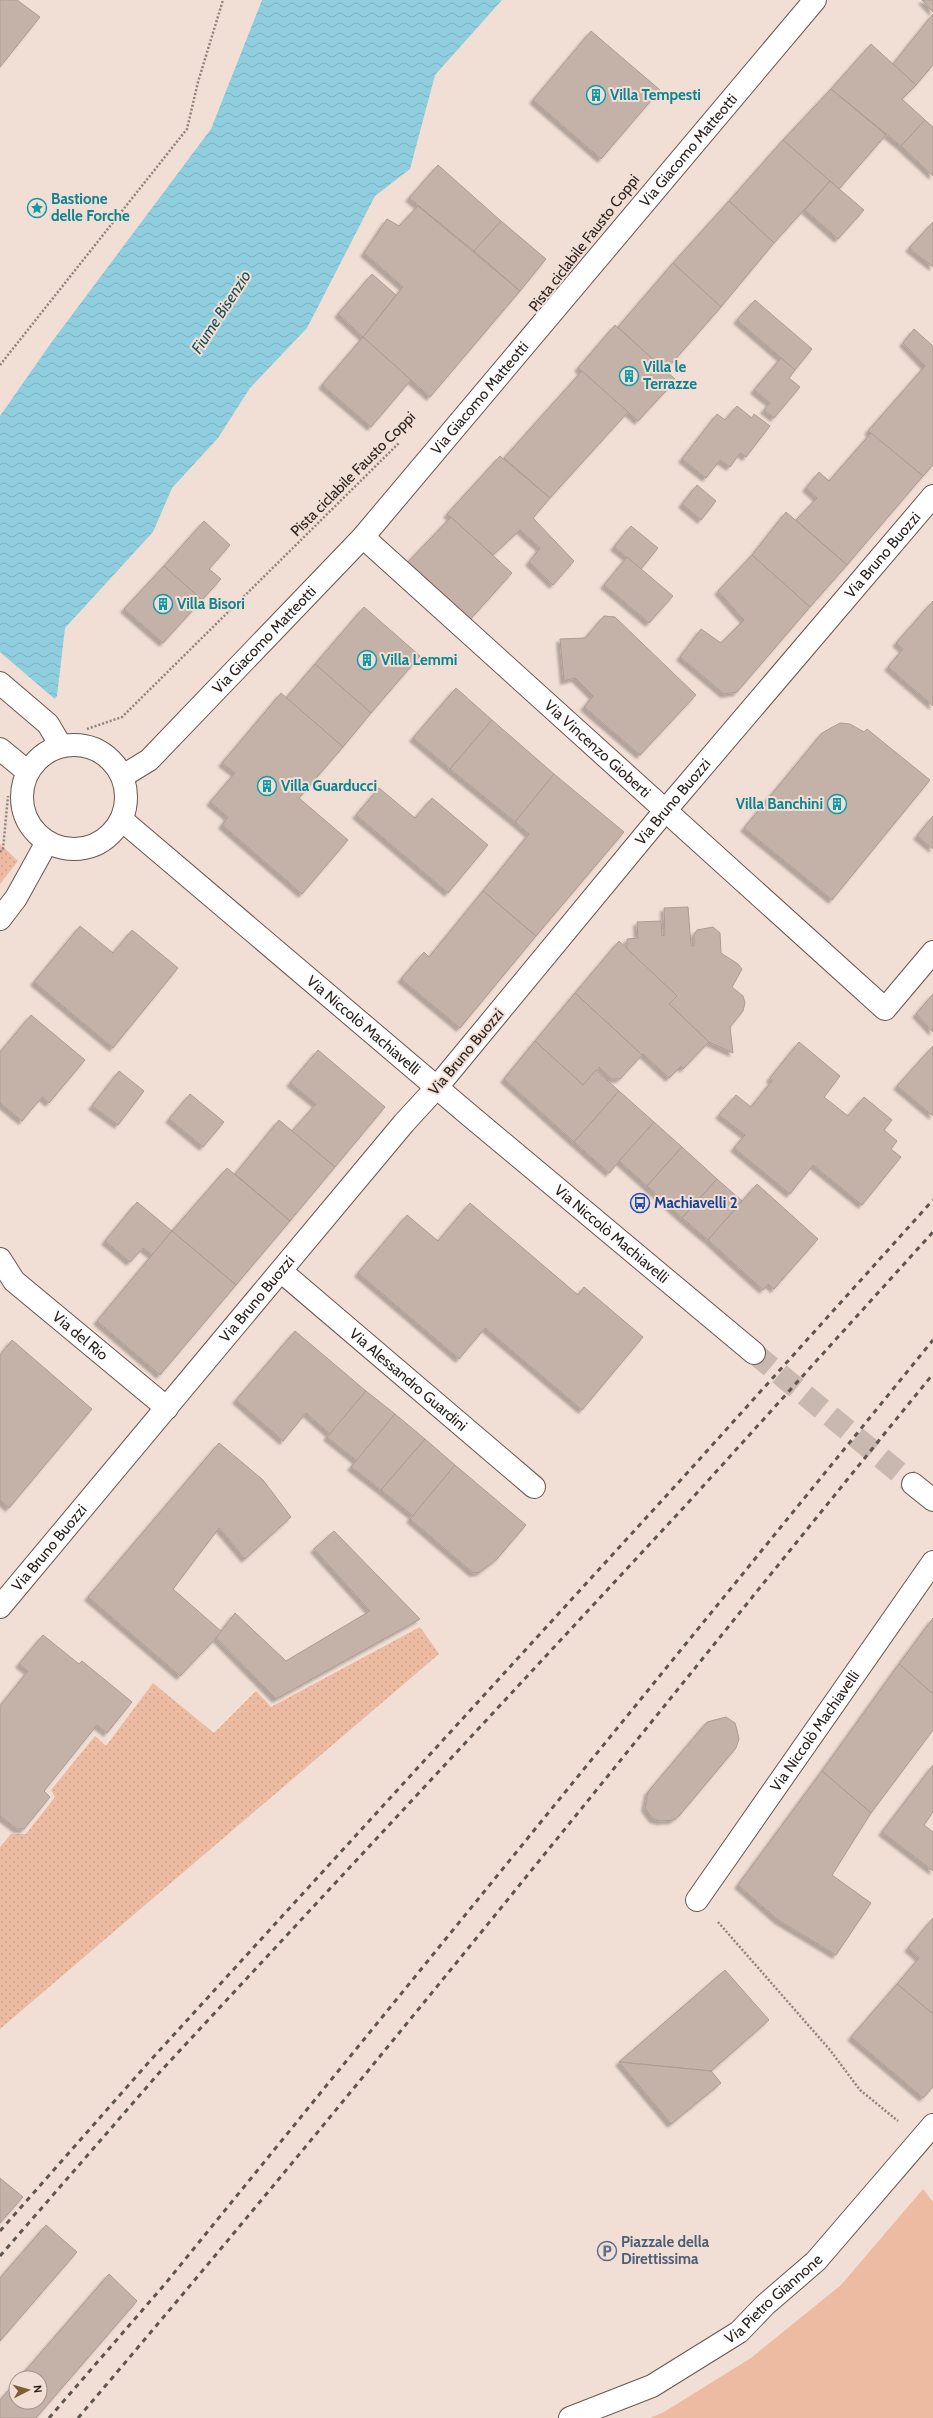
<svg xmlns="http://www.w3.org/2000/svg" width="933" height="2418" viewBox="0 0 933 2418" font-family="Cabin,sans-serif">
<defs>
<pattern id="park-dots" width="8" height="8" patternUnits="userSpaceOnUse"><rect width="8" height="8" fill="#edbba2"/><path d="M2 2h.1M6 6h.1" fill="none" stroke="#cba08b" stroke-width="1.8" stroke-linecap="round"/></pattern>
<pattern id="water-waves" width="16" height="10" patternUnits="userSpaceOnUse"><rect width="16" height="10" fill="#8fcede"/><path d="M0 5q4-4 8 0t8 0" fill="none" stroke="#7bb1be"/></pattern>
<filter id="shadow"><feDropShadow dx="-3.5" dy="3.5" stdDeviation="1" flood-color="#0004"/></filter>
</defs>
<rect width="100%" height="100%" fill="#f1ded4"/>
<polygon fill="#edbba2" points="923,2189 933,2202 933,2418 650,2418 664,2412 751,2358 841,2285"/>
<g fill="url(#park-dots)">
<polygon points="0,844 18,861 0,884"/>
<polygon points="420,1627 439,1654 0,2029 0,1847 11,1834 26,1834 55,1797 51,1790 95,1736 106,1746 153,1683 214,1733 256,1691 271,1707"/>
</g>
<polygon fill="url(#water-waves)" points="262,0 502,0 435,75 410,169 375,196 307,328 250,388 218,438 172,488 153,532 65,628 57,696 0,763 0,416 51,343 211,129"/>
<polygon fill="#f1ded4" points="0,652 56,700 0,765"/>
<g fill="#c4b1a8" stroke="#ad9b92" filter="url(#shadow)">
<polygon points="0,0 17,0 40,17 0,67"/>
<polygon points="922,0 933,0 933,12"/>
<polygon points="933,14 933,65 916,85 893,64"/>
<polygon points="591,31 660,90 601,159 533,100"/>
<polygon points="871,44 916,85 902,99 925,120 901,146 831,89"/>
<polygon points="831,89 886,135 839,189 783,140"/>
<polygon points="925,120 933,127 933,176 901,146"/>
<polygon points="783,140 830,181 774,243 729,201"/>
<polygon points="438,165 501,221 474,251 409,198"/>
<polygon points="830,181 864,210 838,239 805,210"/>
<polygon points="729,201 774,243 721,307 673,263"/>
<polygon points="418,206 520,291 430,397 363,337 403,287 364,253 387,219 399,226"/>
<polygon points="501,221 546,259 520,291 474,251"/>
<polygon points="933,222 933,267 909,248"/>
<polygon points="673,263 721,307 665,371 618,327"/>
<polygon points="372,274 396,295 363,337 338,314"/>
<polygon points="755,300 812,349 795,370 737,320"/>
<polygon points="615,325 676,380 638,421 578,368"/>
<polygon points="914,329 933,346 933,465 923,476 868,431 925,366 903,343"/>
<polygon points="363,337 411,380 371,427 322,385"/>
<polygon points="781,358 795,370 789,378 800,387 774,418 764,410 770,403 754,390"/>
<polygon points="582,371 628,412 550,498 504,458"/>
<polygon points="737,406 752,418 754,414 770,426 746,457 740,453 730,467 720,460 706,478 682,459 717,414 725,420"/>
<polygon points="871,433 923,476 847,565 796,520 817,498 806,488 819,472 829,481"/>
<polygon points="500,456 550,498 533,518 574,561 553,585 529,562 540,548 520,530 493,555 447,514"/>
<polygon points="697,485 716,501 701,520 682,504"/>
<polygon points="786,512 847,565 810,607 752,555"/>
<polygon points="451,517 512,573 468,622 405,565"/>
<polygon points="204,521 230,545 209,569 221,579 202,600 164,566"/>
<polygon points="631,526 658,548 641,569 614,547"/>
<polygon points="752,555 810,607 737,692 724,694 680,657 701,629 721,643 744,620 718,591"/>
<polygon points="627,557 673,596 649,623 604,585"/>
<polygon points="164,566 202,600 163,643 124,609"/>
<polygon points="933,601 933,706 888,667 903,649 896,643"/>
<polygon points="364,607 420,656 371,713 315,664"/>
<polygon points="604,616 615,617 696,695 640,755 584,707 593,696 575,678 564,681 560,639 585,638"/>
<polygon points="315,664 371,713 343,747 286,698"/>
<polygon points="456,688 492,720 450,769 413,738"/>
<polygon points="281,693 343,747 299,798 348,840 302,894 222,825 228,817 210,802 235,773 222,763"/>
<polygon points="492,720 554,774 515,822 450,769"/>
<polygon points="840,723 850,724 864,732 867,729 930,780 832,900 744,828 822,733"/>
<polygon points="554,774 624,832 536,936 483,891 529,834 515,822"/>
<polygon points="379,788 415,818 432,798 488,845 448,893 356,815"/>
<polygon points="933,816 933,849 917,836"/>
<polygon points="483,891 536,936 460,1028 401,979 424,952 429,957"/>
<polygon points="688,907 691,946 694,946 694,935 697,930 713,927 720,933 721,953 738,964 742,969 732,987 743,996 745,1003 743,1011 730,1027 733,1053 709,1042 669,1004 677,996 627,949 627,939 638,938 637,922 661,921 662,936 665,935 664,908"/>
<polygon points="80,926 113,953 132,930 178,968 113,1048 34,982"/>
<polygon points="619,941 677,996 669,1004 709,1042 683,1069 681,1066 669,1078 643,1054 642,1055 575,993"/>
<polygon points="575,993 642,1055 620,1079 612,1079 599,1067 583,1085 535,1041"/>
<polygon points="933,994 933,1032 916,1014"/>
<polygon points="31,1015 85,1060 49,1103 42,1097 22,1121 0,1103 0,1052"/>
<polygon points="535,1041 583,1085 596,1070 619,1091 574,1142 504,1079"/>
<polygon points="799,1042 840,1076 824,1097 848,1116 864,1097 892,1120 884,1130 897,1141 891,1149 901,1157 862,1205 813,1165 790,1194 734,1148 745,1135 719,1115 736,1095 751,1107 772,1081 770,1078"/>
<polygon points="933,1046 933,1116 897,1086"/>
<polygon points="318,1050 385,1107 335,1167 292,1131 316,1104 290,1083"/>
<polygon points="119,1071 144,1091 118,1125 92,1106"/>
<polygon points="619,1091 654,1122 609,1173 574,1142"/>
<polygon points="190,1094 224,1122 203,1147 169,1119"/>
<polygon points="279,1120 335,1167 290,1221 235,1174"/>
<polygon points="654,1122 682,1147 647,1186 619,1161"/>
<polygon points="682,1147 717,1179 682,1218 647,1186"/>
<polygon points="227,1168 290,1221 236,1285 172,1231"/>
<polygon points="717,1179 742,1201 708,1240 682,1218"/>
<polygon points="757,1184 818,1239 774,1289 768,1284 763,1290 708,1240"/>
<polygon points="137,1202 172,1231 152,1255 143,1248 130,1262 105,1241"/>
<polygon points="470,1203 578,1295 584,1287 643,1337 582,1410 485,1328 459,1359 358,1273 407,1215 438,1241"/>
<polygon points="172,1231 236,1285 160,1375 97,1321"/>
<polygon points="295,1331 366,1391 330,1434 306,1413 283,1441 236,1400"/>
<polygon points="12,1340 92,1409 9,1508 0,1500 0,1355"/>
<polygon points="366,1391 395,1414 357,1461 327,1437"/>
<polygon points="395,1414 425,1439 381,1490 351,1467"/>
<polygon points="425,1439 455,1465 413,1516 381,1490"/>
<polygon points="219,1443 263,1480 291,1517 245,1559 219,1528 173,1589 222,1632 180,1676 88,1597"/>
<polygon points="455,1465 526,1525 497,1559 480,1572 473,1573 410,1519"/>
<polygon points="334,1531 420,1619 276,1699 216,1638 235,1613 286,1661 370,1611 314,1549"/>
<polygon points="933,1618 933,1694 899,1664"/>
<polygon points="43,1635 79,1664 82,1661 132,1702 107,1733 97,1725 44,1791 50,1797 24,1829 17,1829 0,1816 0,1706 28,1671 19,1664"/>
<polygon points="899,1664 933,1694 933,1730 871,1813 822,1771"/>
<polygon points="726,1717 735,1723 737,1730 739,1739 736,1748 679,1816 673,1820 660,1821 653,1819 645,1808 648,1792 707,1722"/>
<polygon points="933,1765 933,1812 924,1825 933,1832 933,1871 882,1832"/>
<polygon points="822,1771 871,1813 832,1875 871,1903 836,1955 778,1920 738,1885"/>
<polygon points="933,1918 933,2014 897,1984 919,1958 908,1948"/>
<polygon points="725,1970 769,2020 711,2071 619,2062"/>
<polygon points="897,1984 933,2014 933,2087 923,2098 851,2037"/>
<polygon points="619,2062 711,2071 721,2083 671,2124"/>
<polygon points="0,2178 23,2197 0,2223"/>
<polygon points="46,2225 77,2252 0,2341 0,2278"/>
<polygon points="109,2274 137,2301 36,2418 0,2418 0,2400 16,2382 16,2402 40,2402 40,2378 19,2378"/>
</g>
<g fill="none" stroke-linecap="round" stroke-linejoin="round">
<polyline stroke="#c9b8b0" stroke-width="22" stroke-dasharray="22 11" stroke-linecap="butt" points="754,1353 913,1484"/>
<defs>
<g id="street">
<path id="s1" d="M363 537 885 1009 933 952"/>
<path id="s2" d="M437 1087 664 812 933 496"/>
<path id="s3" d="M0 1259 14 1281 167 1408"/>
<path id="s4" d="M282 1272 534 1487"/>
<path id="s5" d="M697 1900 933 1562"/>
<path id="s6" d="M570 2418 652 2386 739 2332 765 2305 816 2261 933 2125"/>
</g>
<g id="secondary">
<polyline points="0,683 48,724 61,746"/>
<circle cx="74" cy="797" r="52"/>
<polyline points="0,749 28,772"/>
<path id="s7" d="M123 776 149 760 363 537 815 0"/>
<path id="s8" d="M122 820 468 1114 754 1353"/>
<polyline points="0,919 16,898 47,842"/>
<polyline points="913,1484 933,1500"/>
<path id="s9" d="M0 1607 404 1123 437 1087"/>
</g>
</defs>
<use href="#street" stroke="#68574f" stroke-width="24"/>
<use href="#secondary" stroke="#68574f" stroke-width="24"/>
<g stroke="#8f827b" stroke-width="2.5" stroke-dasharray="2 2" stroke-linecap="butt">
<polyline points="0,365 187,129 198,82 223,0"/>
<polyline points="87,729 122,717 399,443"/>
<polyline points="0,852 3,849 8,796"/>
<polyline points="718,1922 830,2050 860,2090 898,2121"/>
</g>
<use href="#street" stroke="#fff" stroke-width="22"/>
<use href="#secondary" stroke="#fff" stroke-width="22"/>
<g stroke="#5f5550" stroke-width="3" stroke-dasharray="5 5" stroke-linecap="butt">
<polyline points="0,2231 148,2063 688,1472 933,1200"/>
<polyline points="0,2256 159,2073 686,1505 933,1232"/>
<polyline points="49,2418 165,2284 933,1340"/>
<path d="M78 2418C370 2076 649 1723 933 1374"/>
</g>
</g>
<defs>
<symbol id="building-ring" viewBox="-11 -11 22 22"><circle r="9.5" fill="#f1ded4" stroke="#0f9aa8" stroke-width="1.5"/><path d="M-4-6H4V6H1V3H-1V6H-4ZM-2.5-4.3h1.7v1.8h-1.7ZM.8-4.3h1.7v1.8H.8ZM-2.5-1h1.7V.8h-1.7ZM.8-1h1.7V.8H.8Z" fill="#0f9aa8"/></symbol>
<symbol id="sight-ring" viewBox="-11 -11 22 22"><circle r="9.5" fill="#f1ded4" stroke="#0f9aa8" stroke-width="1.5"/><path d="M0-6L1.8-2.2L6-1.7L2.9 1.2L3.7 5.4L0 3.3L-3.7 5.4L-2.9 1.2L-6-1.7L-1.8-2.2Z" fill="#0f9aa8"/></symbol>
<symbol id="bus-ring" viewBox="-11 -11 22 22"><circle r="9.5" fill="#f1ded4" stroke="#1a4fb4" stroke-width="1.5"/><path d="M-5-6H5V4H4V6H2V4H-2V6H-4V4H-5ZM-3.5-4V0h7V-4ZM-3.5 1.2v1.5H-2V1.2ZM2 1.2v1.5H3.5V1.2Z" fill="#1a4fb4"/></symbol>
<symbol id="parking-ring" viewBox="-11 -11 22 22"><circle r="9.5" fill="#f1ded4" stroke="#5c6f8a" stroke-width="1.5"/><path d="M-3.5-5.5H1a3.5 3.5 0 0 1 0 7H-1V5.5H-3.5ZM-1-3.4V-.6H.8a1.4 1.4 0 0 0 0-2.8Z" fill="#5c6f8a"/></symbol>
</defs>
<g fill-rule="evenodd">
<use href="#building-ring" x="585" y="84" width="22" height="22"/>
<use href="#sight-ring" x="26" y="197" width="22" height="22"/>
<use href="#building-ring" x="618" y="365" width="22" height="22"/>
<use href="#building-ring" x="152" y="593" width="22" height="22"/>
<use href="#building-ring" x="356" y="649" width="22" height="22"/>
<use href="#building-ring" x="256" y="775" width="22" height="22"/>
<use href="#building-ring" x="826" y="793" width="22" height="22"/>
<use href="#bus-ring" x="629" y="1192" width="22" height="22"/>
<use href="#parking-ring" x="596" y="2240" width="22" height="22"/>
</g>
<g text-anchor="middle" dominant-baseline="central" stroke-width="4" stroke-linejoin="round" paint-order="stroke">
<g font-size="15" font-weight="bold" fill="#0d838f" stroke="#f1ded4" text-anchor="start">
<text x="610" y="95">Villa Tempesti</text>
<text x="51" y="199">Bastione<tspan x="51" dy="17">delle Forche</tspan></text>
<text x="643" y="367">Villa le<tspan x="643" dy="17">Terrazze</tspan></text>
<text x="177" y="604">Villa Bisori</text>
<text x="381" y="660">Villa Lemmi</text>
<text x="281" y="786">Villa Guarducci</text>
<text x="823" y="804" text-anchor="end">Villa Banchini</text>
</g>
<g font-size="15" fill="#29221f" stroke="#f1ded4">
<text stroke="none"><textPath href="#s7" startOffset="845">Via Giacomo Matteotti</textPath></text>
<text transform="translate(584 243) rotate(-52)">Pista ciclabile Fausto Coppi</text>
<text stroke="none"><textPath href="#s7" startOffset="521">Via Giacomo Matteotti</textPath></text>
<text transform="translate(353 474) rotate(-45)">Pista ciclabile Fausto Coppi</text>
<text stroke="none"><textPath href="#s2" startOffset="694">Via Bruno Buozzi</textPath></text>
<text stroke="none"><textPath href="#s7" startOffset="197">Via Giacomo Matteotti</textPath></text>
<text stroke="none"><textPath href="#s1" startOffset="316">Via Vincenzo Gioberti</textPath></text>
<text stroke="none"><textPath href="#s2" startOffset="370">Via Bruno Buozzi</textPath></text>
<text stroke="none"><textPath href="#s8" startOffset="317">Via Niccolò Machiavelli</textPath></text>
<text transform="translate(466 1052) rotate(-50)">Via Bruno Buozzi</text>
<text stroke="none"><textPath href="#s8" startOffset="641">Via Niccolò Machiavelli</textPath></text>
<text stroke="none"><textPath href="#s9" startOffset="401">Via Bruno Buozzi</textPath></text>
<text stroke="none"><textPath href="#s3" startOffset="112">Via del Rio</textPath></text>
<text stroke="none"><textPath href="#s4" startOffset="166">Via Alessandro Guardini</textPath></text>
<text stroke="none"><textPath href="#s9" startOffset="77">Via Bruno Buozzi</textPath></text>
<text stroke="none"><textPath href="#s5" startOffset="206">Via Niccolò Machiavelli</textPath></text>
<text stroke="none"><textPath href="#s6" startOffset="238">Via Pietro Giannone</textPath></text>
</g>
<g font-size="15" font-weight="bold" fill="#164399" stroke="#f1ded4" text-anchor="start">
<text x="654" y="1203">Machiavelli 2</text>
</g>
<g font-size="15" font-weight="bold" fill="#4e5e75" stroke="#f1ded4" text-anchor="start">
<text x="621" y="2242">Piazzale della<tspan x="621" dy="17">Direttissima</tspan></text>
</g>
<g font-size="16" font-style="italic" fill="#1a4f5b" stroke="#f1ded4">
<text transform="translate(221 312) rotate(-57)">Fiume Bisenzio</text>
</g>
</g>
<g transform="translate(28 2390) rotate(84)"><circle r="19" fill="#f1ded4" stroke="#a1938c"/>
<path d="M0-3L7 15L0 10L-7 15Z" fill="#7d5f33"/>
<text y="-6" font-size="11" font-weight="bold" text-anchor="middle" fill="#29221f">N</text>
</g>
</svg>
